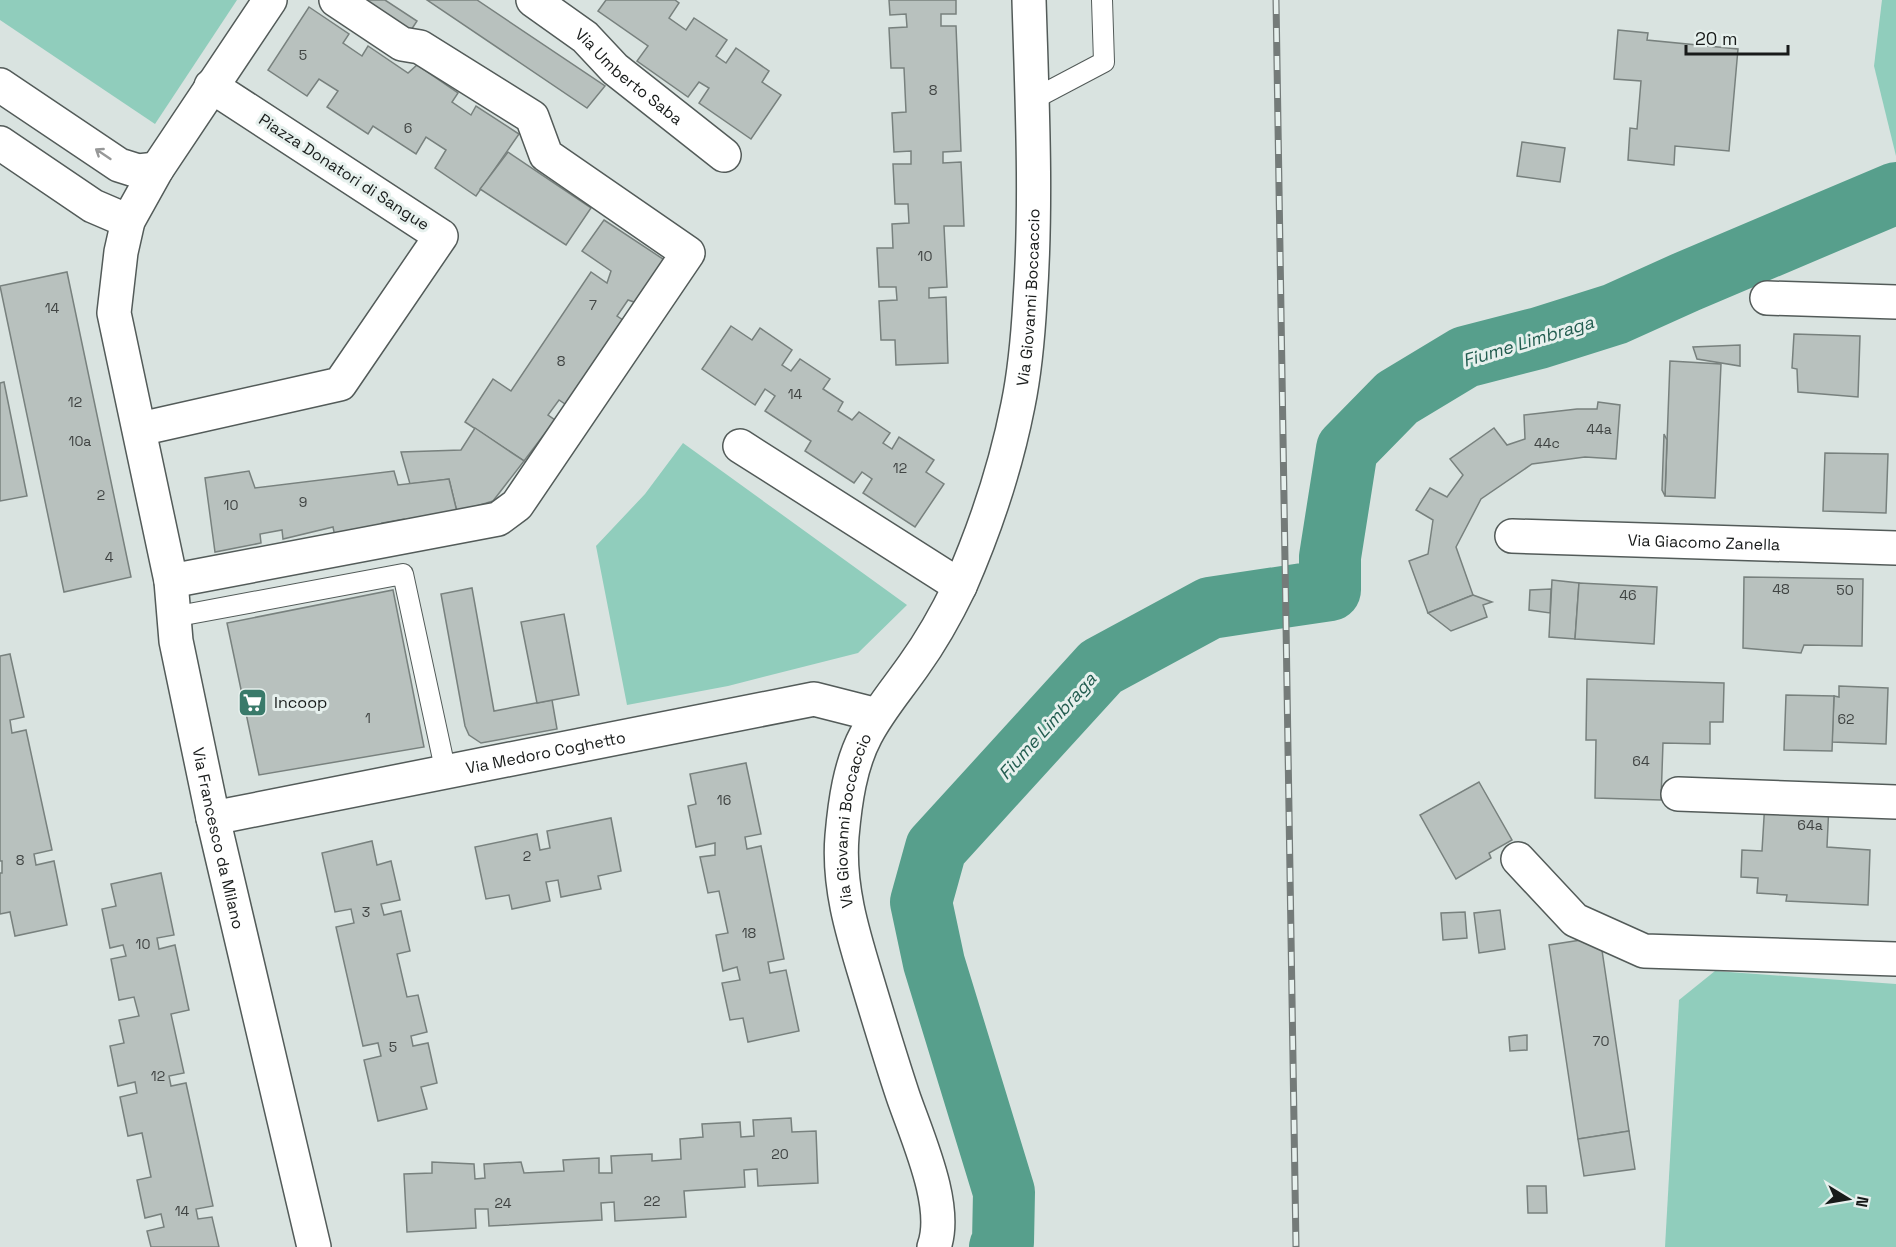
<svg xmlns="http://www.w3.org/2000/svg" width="1896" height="1247" viewBox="0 0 1896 1247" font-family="'Space Grotesk',sans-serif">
<rect width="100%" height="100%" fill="#d9e3e0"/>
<g fill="#90cdbc">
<polygon points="0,0 237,0 155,124 0,20"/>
<polygon points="1882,0 1896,0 1896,156 1874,66"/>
<polygon points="683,443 907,605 858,653 728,686 627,705 596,546 645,494"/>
<polygon points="1715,971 1896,984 1896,1247 1665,1247 1679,1000"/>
</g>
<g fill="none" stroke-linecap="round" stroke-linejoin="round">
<polyline stroke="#579f8c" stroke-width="62" points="1000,1247 1003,1242 1004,1192 934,963 921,902 936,848 1101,667 1210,608 1330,590 1330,557 1347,449 1397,398 1465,357 1539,338 1615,314 1686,282 1896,193"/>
</g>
<g fill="#b8c1be" stroke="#78817e" stroke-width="1.5">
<polygon points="353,0 385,0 417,21 402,44"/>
<polygon points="427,0 477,0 605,86 587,108"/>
<polygon points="606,0 675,0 679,3 669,18 686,30 694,18 727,40 716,56 726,63 736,48 769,71 762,82 781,95 751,139 699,103 709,88 699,82 688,97 637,61 648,46 598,11"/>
<polygon points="889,0 956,0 956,14 941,14 941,26 956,26 961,151 943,152 943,163 961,162 964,226 944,226 947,287 929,288 929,298 946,297 948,363 896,365 895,340 881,340 879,301 897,300 896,287 879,287 877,248 893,248 892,224 909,223 908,204 895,204 893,164 911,164 911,151 894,152 892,113 906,112 904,68 891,68 889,28 907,27 906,14 890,15"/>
<polygon points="309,7 349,34 343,43 362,56 368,46 408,73 417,65 458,93 452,102 471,115 476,106 519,134 476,196 435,168 446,150 426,137 416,154 373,126 368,134 327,107 338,91 319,79 307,96 268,70"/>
<polygon points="1618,30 1648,33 1647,40 1738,49 1729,151 1675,146 1674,165 1628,160 1630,128 1637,129 1641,81 1614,79"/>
<polygon points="1522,142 1565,148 1560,182 1517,176"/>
<polygon points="508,152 591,208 566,245 480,189"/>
<polygon points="604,220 666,261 637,303 628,300 617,316 626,322 568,406 559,400 548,415 555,420 524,461 465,422 493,379 511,391 591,272 607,283 611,271 582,251"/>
<polygon points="67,272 131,577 64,592 0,286"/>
<polygon points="731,326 752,340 760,328 792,350 782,365 791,371 800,359 830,379 823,389 843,402 838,411 852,420 859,412 890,433 883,443 892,449 899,437 934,460 926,472 944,484 915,527 863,493 872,479 862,472 854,483 805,451 811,441 765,411 775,396 765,389 755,405 702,369"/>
<polygon points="1794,334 1860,336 1858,397 1798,392 1797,369 1792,368"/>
<polygon points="1740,345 1740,366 1697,359 1693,347"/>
<polygon points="1670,361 1721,364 1715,498 1665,496"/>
<polygon points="4,382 27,496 0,501 0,383"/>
<polygon points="1598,402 1620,405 1616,459 1585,457 1532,464 1481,499 1456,547 1473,595 1428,613 1409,561 1428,554 1433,520 1416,510 1430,488 1447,497 1463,475 1450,459 1494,428 1507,445 1525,439 1524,415 1577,409 1597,409"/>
<polygon points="475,428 524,461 493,501 457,512 449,479 410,484 401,452 461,450"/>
<polygon points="1664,434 1667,440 1665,496 1662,490"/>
<polygon points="1825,453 1888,454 1886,513 1823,511"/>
<polygon points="249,471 255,488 394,471 398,485 449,479 457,512 407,527 404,519 382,523 385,531 335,537 333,527 283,539 282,530 260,534 261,543 215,552 205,478"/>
<polygon points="1744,577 1863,579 1862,646 1804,645 1801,653 1743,648"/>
<polygon points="1552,580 1579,583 1575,639 1549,637"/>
<polygon points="1579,583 1657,587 1654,644 1575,639"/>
<polygon points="472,588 494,711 552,700 557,729 481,743 469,735 465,726 441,594"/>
<polygon points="1551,589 1550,613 1529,610 1530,590"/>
<polygon points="393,590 424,747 259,775 227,623"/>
<polygon points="1473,595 1492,602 1483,605 1487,617 1451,631 1428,613"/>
<polygon points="564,614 579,695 537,703 521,622"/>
<polygon points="10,654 24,717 10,720 12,733 26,730 52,850 34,854 36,865 54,861 67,925 15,936 10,912 0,914 0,873 2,873 2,861 0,861 0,656"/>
<polygon points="1587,679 1724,683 1723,722 1710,722 1710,744 1663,743 1661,800 1595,798 1596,740 1586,740"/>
<polygon points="1839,686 1888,688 1886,744 1832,742 1834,696 1839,697"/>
<polygon points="1786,695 1834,696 1832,751 1784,750"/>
<polygon points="746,763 761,834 745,837 747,849 761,846 784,959 768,962 770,973 786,970 799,1031 748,1042 743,1018 730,1020 722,983 740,980 737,967 723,971 716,935 728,933 719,891 708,893 700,857 715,855 715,843 696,847 688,806 696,804 690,774"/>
<polygon points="1479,782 1512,840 1489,853 1491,858 1456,879 1420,815"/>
<polygon points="1765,801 1829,804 1827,847 1870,850 1868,905 1786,901 1787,895 1757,893 1758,878 1741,877 1742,850 1762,851"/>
<polygon points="611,818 621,871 598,876 601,889 561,897 558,880 546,882 550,901 512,909 509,895 486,899 475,847 537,834 540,850 550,848 547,831"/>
<polygon points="372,841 377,865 391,861 400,900 381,904 384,915 401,911 410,951 397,954 407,997 418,995 427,1032 411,1036 413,1046 428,1043 437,1083 421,1087 427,1109 378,1121 364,1060 381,1056 378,1043 363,1046 336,927 354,923 351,909 335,912 322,853"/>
<polygon points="161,873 174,935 157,938 159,949 175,945 189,1010 171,1014 184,1073 169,1076 171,1086 186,1083 213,1206 196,1209 198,1219 212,1217 219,1247 151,1247 147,1231 164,1227 161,1214 145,1218 137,1180 151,1177 142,1133 128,1136 120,1097 137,1093 135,1082 118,1086 110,1046 124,1043 119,1020 139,1016 134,997 119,1000 111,959 126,956 123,945 110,948 102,909 116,906 111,884"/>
<polygon points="1500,910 1505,949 1479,953 1474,913"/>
<polygon points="1465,912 1467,938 1443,940 1441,913"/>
<polygon points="1600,937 1629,1131 1578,1139 1549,945"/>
<polygon points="1527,1035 1527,1050 1510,1051 1509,1037"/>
<polygon points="791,1118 792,1132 816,1131 818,1183 758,1186 757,1169 744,1170 745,1187 684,1191 686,1217 615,1221 614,1202 601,1203 602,1220 489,1226 488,1209 475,1209 476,1228 407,1232 404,1174 432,1173 432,1162 474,1164 475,1179 485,1178 484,1164 521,1162 524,1173 564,1171 563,1160 599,1158 599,1173 612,1173 611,1156 652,1154 652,1161 681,1159 680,1139 703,1137 702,1124 740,1122 741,1137 754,1136 753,1120"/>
<polygon points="1629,1131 1635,1169 1584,1176 1578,1139"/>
<polygon points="1527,1186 1546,1186 1547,1213 1528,1213"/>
</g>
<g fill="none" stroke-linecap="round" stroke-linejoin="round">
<defs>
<g id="service">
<polyline points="1032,100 1104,62 1102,0"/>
<polyline points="173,617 403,574 446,773"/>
</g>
<g id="minor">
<path id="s1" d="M270 0 157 169 128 221 121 252 114 313 171 581 176 641 213 818 314 1247"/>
<path id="s2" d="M533 0 585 37 615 69 724 155"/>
<polyline points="0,85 119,165 138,171 157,169"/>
<polyline points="0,143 93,206 128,221"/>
<polyline points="1767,298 1896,302"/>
<polyline points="140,429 340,384 441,236 211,86"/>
<polyline points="740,446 960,586"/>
<path id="s3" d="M1512 536 1896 548"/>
<polyline points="171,581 498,519 517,505 688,253 546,155 532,117 420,47 402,44 336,0"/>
<polyline points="1678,794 1896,802"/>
<path id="s4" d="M213 818 814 699 877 715"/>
<polyline points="1518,859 1575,920 1644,951 1896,959"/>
<path id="s5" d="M934 1247C949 1206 917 1137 903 1096 890 1057 878 1017 866 977 852 931 838 885 842 836 845 802 850 765 866 735 879 710 898 688 914 665 932 640 947 613 960 586 985 529 1006 466 1018 405 1025 371 1028 336 1030 301 1037 201 1032 100 1029 0"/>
</g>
</defs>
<use href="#service" stroke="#535b59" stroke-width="22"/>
<use href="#minor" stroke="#535b59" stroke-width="36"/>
<use href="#service" stroke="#fff" stroke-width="20"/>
<use href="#minor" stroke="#fff" stroke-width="33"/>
<defs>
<polyline id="rail" points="1276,0 1296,1247"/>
</defs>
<use href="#rail" stroke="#747b79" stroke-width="7"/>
<use href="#rail" stroke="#e6f0ed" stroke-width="4.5" stroke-dasharray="14" stroke-linecap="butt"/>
</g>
<defs><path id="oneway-shaft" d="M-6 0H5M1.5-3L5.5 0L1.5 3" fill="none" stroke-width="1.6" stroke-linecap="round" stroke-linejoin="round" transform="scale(1.5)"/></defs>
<use stroke="#979898" href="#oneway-shaft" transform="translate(103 154) rotate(-146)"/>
<defs>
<symbol id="supermarket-square" viewBox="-11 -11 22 22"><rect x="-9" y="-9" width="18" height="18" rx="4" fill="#397a6a" stroke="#e6f0ed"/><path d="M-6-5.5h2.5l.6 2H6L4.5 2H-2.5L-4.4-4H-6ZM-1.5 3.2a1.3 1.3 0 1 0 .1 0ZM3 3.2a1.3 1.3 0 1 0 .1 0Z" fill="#fff"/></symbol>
</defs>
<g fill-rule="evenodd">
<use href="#supermarket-square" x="236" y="686" width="33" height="33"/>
</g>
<g text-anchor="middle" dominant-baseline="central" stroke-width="6" stroke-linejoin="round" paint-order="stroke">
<g font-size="14" fill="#404443">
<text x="303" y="55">5</text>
<text x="933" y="90">8</text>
<text x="408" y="128">6</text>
<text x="925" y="256">10</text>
<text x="593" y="305">7</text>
<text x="52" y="308">14</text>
<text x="561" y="361">8</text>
<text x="795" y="394">14</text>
<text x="75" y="402">12</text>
<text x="1599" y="429">44a</text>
<text x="80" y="441">10a</text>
<text x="1547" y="443">44c</text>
<text x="900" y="468">12</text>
<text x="101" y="495">2</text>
<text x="303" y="502">9</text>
<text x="231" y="505">10</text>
<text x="109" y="557">4</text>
<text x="1781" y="589">48</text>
<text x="1845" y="590">50</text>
<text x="1628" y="595">46</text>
<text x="368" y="718">1</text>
<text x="1846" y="719">62</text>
<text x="1641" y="761">64</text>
<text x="724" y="800">16</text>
<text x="1810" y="825">64a</text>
<text x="527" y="856">2</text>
<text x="20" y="860">8</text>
<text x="366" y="912">3</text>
<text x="749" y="933">18</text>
<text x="143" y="944">10</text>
<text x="1601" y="1041">70</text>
<text x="393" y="1047">5</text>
<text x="158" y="1076">12</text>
<text x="780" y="1154">20</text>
<text x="652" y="1201">22</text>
<text x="503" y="1203">24</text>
<text x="182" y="1211">14</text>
</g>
<g font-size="16" fill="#181b1a" stroke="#e6f0ed">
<text stroke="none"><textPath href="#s2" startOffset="123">Via Umberto Saba</textPath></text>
<text transform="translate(344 172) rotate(33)">Piazza Donatori di Sangue</text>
<text stroke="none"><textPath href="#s5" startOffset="1005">Via Giovanni Boccaccio</textPath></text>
<text stroke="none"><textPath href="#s3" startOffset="192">Via Giacomo Zanella</textPath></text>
<text stroke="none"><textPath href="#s4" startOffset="339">Via Medoro Coghetto</textPath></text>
<text stroke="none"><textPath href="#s5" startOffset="442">Via Giovanni Boccaccio</textPath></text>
<text stroke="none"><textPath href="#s1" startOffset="892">Via Francesco da Milano</textPath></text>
</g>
<g font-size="16" fill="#181b1a" stroke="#e6f0ed" text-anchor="start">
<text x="274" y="702">Incoop</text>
</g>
<g font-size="18" font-style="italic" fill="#235d50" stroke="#e6f0ed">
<text transform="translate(1528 341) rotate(-17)">Fiume Limbraga</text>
<text transform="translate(1047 726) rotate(-48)">Fiume Limbraga</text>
</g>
</g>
<g transform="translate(1848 1199) rotate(101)" stroke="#e6f0ed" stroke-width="4.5" paint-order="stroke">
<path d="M0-4.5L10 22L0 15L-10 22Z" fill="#181b1a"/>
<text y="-9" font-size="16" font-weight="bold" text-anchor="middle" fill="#181b1a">N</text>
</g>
<path d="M1686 45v9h102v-9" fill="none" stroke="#181b1a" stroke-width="3"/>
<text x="1695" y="45" font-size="18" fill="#181b1a" stroke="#e6f0ed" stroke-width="4.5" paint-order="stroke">20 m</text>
</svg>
